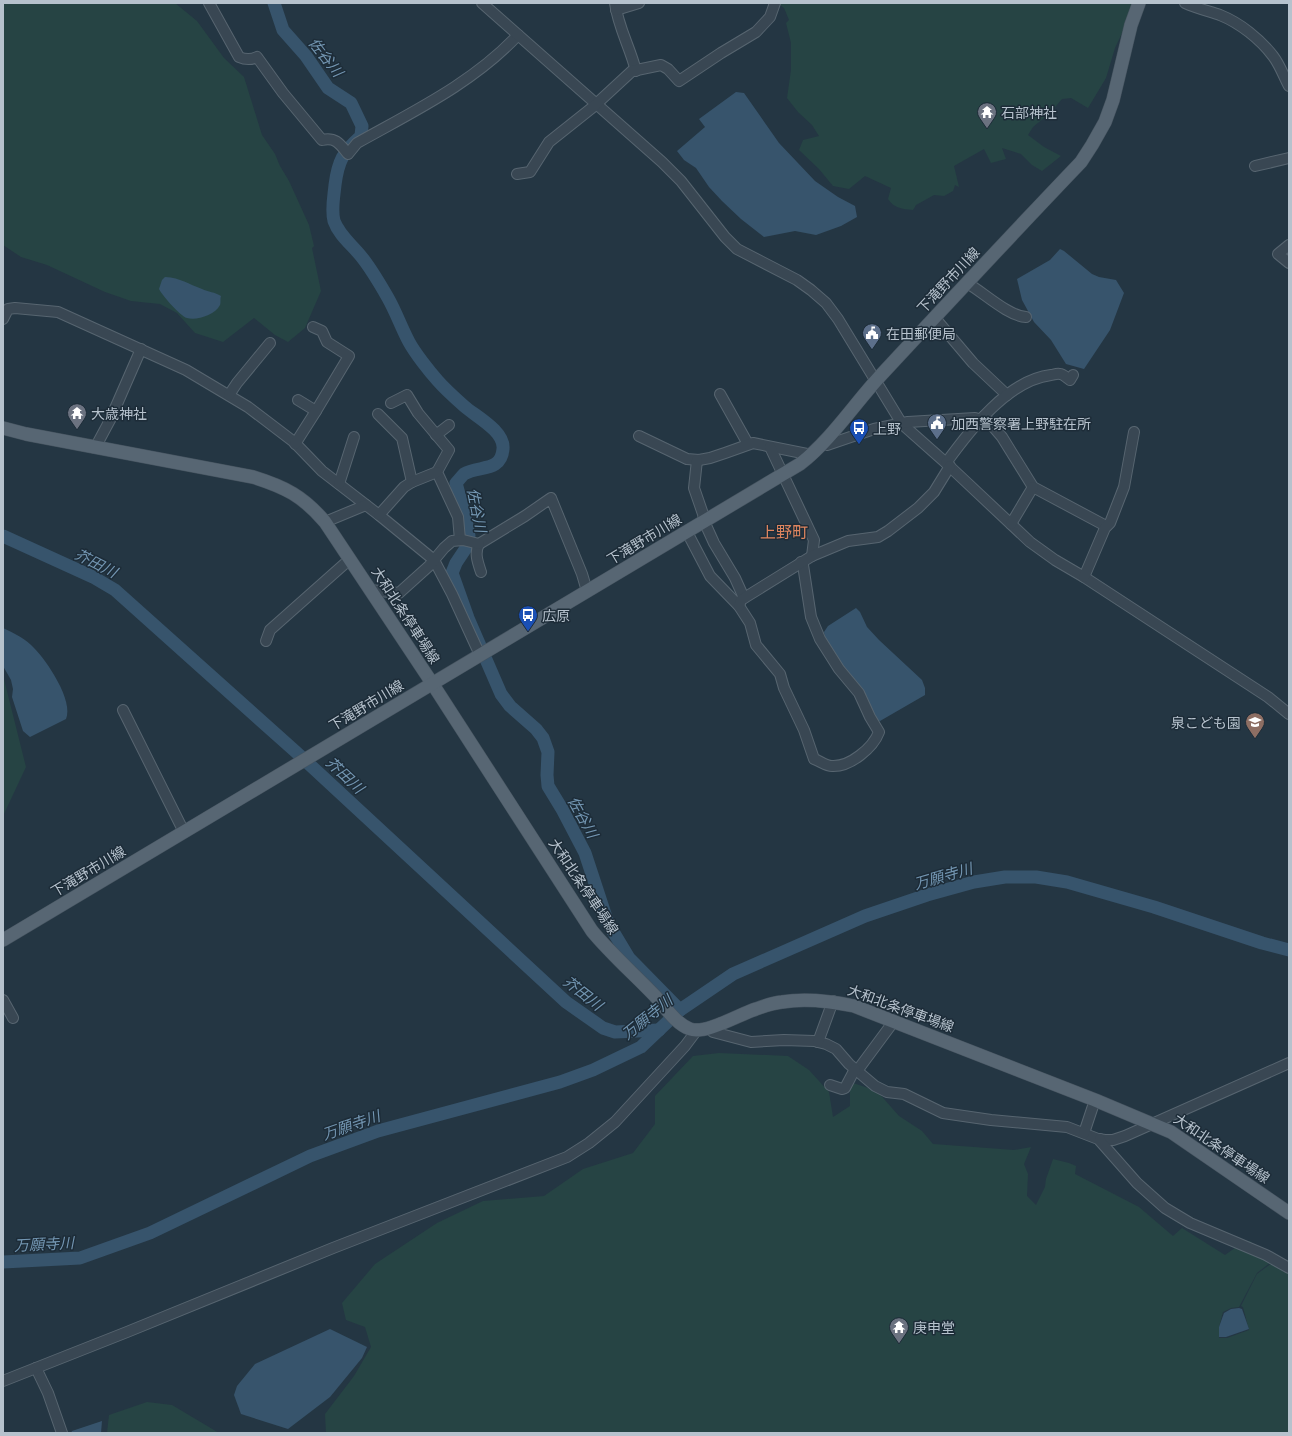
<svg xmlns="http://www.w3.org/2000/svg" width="1292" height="1436" viewBox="0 0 1292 1436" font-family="Manrope,'Noto Sans JP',sans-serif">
<rect width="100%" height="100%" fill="#243643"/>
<g fill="#264444">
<polygon points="3,3 175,3 197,21 224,58 244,77 262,135 275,154 280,166 289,181 309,225 314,246 312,248 321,291 305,328 288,342 275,335 254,318 223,342 195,333 177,313 160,304 131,301 105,292 47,265 21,257 3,245"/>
<path d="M778 3H1136L1115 48 1106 78 1088 108 1071 98 1062 99 1050 113 1033 127 1028 135 1044 147 1061 156 1042 171 1032 165 1021 154 1002 148 1006 159 991 163 984 149 954 166 959 187 955 185 953 191 944 196 934 195 916 205 913 210C902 209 894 208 888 199L891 188 865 176 849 189 833 186 819 169 799 150 803 140 819 136 812 125 798 112 787 98 791 70V43L786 23 789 20 784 8Z"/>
<polygon points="3,675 26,767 3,816"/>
<polygon points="719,1053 788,1056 809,1070 829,1092 833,1117 850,1106 850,1082 877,1091 899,1116 922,1131 933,1144 1014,1150 1031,1147 1024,1164 1028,1174 1027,1196 1036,1205 1045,1187 1046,1179 1053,1159 1069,1163 1076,1166 1075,1174 1139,1207 1173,1236 1182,1228 1225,1255 1242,1243 1250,1241 1271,1262 1257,1273 1239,1307 1231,1308 1223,1312 1219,1327 1219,1338 1227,1338 1249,1330 1243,1307 1241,1306 1257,1274 1272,1263 1289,1271 1289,1433 326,1433 325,1414 354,1376 371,1347 365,1327 346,1320 342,1303 375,1264 437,1223 483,1201 544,1196 583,1169 633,1153 655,1124 655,1096 693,1056"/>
<polygon points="147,1402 172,1405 219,1433 107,1433 109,1415"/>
</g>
<g fill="#37546c">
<polygon points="736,92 744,93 779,143 815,181 838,197 855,206 857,217 841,226 816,235 795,231 764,237 741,219 722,201 709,187 696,168 684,160 677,151 705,127 699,119"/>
<polygon points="1060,249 1064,251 1092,274 1099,277 1116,280 1124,293 1110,330 1084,369 1066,364 1051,340 1034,322 1022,300 1017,279 1050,260"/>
<path d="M165 277C181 278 188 284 202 289 208 292 215 292 221 296 220 298 221 303 220 305 215 315 196 321 187 318 180 316 162 295 159 289L162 280Z"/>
<polygon points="856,608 860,612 867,627 879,640 922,680 925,688 925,695 880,721 875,720 843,669 825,638 824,632 828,626"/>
<path d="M3 628C14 633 26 639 34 648 47 661 74 701 66 719L30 737 23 731 12 697 13 689 11 680 3 666Z"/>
<polygon points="1239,1308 1242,1309 1249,1329 1226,1337 1219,1337 1219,1327 1224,1313 1231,1309"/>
<polygon points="330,1329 367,1347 362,1358 330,1397 288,1429 241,1414 234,1395 237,1386 255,1364"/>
<polygon points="102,1421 101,1433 71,1433 72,1431"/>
</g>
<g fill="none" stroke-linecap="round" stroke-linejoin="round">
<g stroke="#37546c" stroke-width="13">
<path d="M274 3 283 30 306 56 328 88 351 103 362 126 361 136C343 152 338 161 335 185 334 196 331 210 334 221 339 235 351 244 360 255 370 267 380 284 388 298 396 312 401 327 409 342 415 353 429 371 438 381 445 389 455 398 464 406 475 416 505 431 503 449 501 473 478 465 464 474 461 477 458 481 456 483L466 520 469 536 466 548 456 563 452 573 468 618 501 694 510 706 536 729 543 738 548 752 547 775 548 786 562 809 585 853 608 923 629 958 680 1010"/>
<polyline points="3,536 93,577 115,590 296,752 566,1002 603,1028 615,1032 659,1030"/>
<polyline points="3,1262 80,1258 150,1233 310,1156 378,1131 560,1082 593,1070 641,1047 680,1010 733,974 865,916 927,895 974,882 1005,877 1036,877 1067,882 1154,907 1262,943 1289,950"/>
</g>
<defs>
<g id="minor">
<path d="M209 3 239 57C246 60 251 60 257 57L283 93 322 140C336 137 340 144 348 154L357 143C414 111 473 83 518 35"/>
<polyline points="482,3 662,162 681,181 725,237 737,249 797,280 811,290 826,303 838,319 902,424 946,463 1030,542 1055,560 1084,577 1268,697 1289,714"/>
<path d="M615 3C618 27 630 47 636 71"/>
<path d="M1185 3C1196 8 1208 11 1220 15 1240 23 1260 39 1273 56 1280 65 1284 77 1289 86"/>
<polyline points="616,10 639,3"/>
<polyline points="1255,166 1289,158"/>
<polyline points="517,174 530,172 549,142 593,107 632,71 661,65 668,69 679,81 721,53 756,32 770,17 775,3"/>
<polyline points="1289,245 1278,254 1289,263"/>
<path d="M967 283C983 292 1008 316 1026 317"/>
<polyline points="934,317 973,363 1007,395"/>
<polyline points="3,319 8,309 15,308 58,312 186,370 248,407 294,442 322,471 379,515 434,560 452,594 480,655"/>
<polyline points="720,394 748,444"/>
<polyline points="229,395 237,383 270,343"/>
<polyline points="298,400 316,411"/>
<polyline points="391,403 407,395 418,413 449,450 437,472 458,517 460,540"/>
<polyline points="378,414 402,438 412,482"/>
<polyline points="984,416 1002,437 1033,487 1106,526"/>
<polyline points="436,435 449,425"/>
<polyline points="639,436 687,459 699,460 710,458 725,453 753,443 812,455"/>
<polyline points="825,442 827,445 874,429 908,422 975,418 981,420"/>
<polyline points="295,444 316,411 349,356 327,342 322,331 313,327"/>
<polyline points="770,447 814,540 812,556"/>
<polyline points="95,448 110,420 141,349"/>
<polyline points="697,460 694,488 703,514 704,521 714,543 735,578 744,598"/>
<path d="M946 463C970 430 1008 380 1051 375 1053 375 1057 373 1060 374 1063 374 1067 378 1070 380L1073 375"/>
<polyline points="339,484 354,437"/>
<polyline points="379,515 404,487 412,482 437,472"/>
<polyline points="325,522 366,505"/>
<polyline points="1011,524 1033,487"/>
<path d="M687 532 710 576 739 606 750 623 756 645 780 674 784 688 804 730 814 759C820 761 826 766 832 766 850 767 873 748 879 732L870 717 859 693 839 669 820 639 811 617 803 565 801 562"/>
<path d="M481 572C478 563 474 553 479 544L525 516 551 498 582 574 587 591"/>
<polyline points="1084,577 1105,528 1110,523 1124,487 1134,432"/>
<polyline points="370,590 399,593 429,566 444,548 452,541 463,540 479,544"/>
<polyline points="739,606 741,600 812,556 848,541 878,537 888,531 918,508 934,492 950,466"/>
<polyline points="266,641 270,630 350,559"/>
<polyline points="123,710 184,832"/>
<polyline points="3,1000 13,1018"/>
<polyline points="709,1028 713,1032 751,1042 784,1040 814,1041 826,1044 836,1049 849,1064 875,1086 887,1092 904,1094 943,1113 991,1120 1067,1127 1098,1139 1105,1140 1113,1140 1125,1136 1289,1063"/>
<polyline points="818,1042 833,1001"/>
<polyline points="857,1071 894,1021"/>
<polyline points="830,1085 842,1089 845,1088 855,1069"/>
<polyline points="1084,1133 1095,1100"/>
<polyline points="1100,1139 1100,1141 1137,1183 1165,1208 1190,1223 1266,1255 1289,1268"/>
<polyline points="36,1368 48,1393 62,1433"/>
<polyline points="3,1381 127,1332 333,1248 567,1157 589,1143 615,1122 685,1046 697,1030"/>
</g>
<g id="major">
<path d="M3 428 26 434 253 477C285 487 303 496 325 522L432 683 592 931C611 954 634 974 655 996 665 1007 676 1024 690 1029 705 1035 740 1014 756 1009 764 1006 773 1003 782 1002 806 998 830 1001 854 1006L1095 1100 1171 1132 1289 1213"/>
<path d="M3 940 800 464C832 439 854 404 882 374 948 303 1014 232 1081 162L1092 145 1105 122 1113 100 1131 25 1139 3"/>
</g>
</defs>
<use href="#minor" stroke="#576570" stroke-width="12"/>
<use href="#major" stroke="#45535f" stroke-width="14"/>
<use href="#minor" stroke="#394753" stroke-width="10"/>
<use href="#major" stroke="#576673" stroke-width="13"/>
</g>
<defs>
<symbol id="temple-pin" viewBox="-11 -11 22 30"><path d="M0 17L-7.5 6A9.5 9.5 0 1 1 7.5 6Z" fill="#6b7280" stroke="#1d2c38"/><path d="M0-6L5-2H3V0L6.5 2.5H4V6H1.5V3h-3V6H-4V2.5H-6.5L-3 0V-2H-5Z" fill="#fff"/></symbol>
<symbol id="civic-pin" viewBox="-11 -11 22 30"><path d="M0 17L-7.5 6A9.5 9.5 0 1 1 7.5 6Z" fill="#5c6f8a" stroke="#1d2c38"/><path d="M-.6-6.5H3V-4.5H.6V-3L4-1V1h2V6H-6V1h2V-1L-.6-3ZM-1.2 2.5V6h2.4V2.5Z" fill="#fff"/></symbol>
<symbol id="bus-pin" viewBox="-11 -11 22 30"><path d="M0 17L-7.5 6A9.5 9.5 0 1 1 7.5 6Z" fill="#1a4fb4" stroke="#1d2c38"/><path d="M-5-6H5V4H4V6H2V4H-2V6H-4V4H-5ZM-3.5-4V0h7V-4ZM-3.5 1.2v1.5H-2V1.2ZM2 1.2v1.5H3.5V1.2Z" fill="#fff"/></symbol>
<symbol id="school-pin" viewBox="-11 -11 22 30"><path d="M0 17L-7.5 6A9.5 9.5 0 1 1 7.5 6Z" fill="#8d6e63" stroke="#1d2c38"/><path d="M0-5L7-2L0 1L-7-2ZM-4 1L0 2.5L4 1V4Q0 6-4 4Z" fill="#fff"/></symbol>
</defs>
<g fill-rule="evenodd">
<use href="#temple-pin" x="976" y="101" width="22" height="30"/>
<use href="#civic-pin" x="861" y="322" width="22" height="30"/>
<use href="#temple-pin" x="66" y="402" width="22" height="30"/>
<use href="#civic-pin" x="926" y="412" width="22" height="30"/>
<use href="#bus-pin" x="848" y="417" width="22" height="30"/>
<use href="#bus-pin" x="517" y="604" width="22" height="30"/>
<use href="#school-pin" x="1244" y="711" width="22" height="30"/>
<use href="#temple-pin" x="888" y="1316" width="22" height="30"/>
</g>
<g text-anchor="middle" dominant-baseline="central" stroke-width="3" stroke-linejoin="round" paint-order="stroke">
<g font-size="14" fill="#b6c2cd" stroke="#1d2c38" text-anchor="start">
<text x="1001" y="112">石部神社</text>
<text x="886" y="333">在田郵便局</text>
<text x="91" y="413">大歳神社</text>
<text x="951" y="423">加西警察署上野駐在所</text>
<text x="873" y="428">上野</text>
<text x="542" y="615">広原</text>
<text x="1241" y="722" text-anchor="end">泉こども園</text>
<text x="913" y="1327">庚申堂</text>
</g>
<g font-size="14" fill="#b6c2cd" stroke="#1d2c38">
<text transform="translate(948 280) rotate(-47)">下滝野市川線</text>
<text transform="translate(644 539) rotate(-31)">下滝野市川線</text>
<text transform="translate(406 615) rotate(57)">大和北条停車場線</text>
<text transform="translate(366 705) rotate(-31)">下滝野市川線</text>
<text transform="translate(88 871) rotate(-31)">下滝野市川線</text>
<text transform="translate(584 886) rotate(56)">大和北条停車場線</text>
<text transform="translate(901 1008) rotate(20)">大和北条停車場線</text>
<text transform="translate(1222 1148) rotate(34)">大和北条停車場線</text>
</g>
<g font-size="15" font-style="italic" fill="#7396b2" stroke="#1d2c38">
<text transform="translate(326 57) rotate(52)">佐谷川</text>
<text transform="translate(477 510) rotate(79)">佐谷川</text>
<text transform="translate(96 563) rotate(27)">芥田川</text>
<text transform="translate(345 775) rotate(43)">芥田川</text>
<text transform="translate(583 817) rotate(61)">佐谷川</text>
<text transform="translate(943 876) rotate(-16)">万願寺川</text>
<text transform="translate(583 993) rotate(38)">芥田川</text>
<text transform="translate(647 1017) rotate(-39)">万願寺川</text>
<text transform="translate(351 1125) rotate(-19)">万願寺川</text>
<text transform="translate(44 1244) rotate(-3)">万願寺川</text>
</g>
<g font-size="16" fill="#de855f" stroke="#1d2c38">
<text x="784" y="532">上野町</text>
</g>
</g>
<rect width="1292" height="1436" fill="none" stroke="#b6c2cd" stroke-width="8"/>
</svg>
